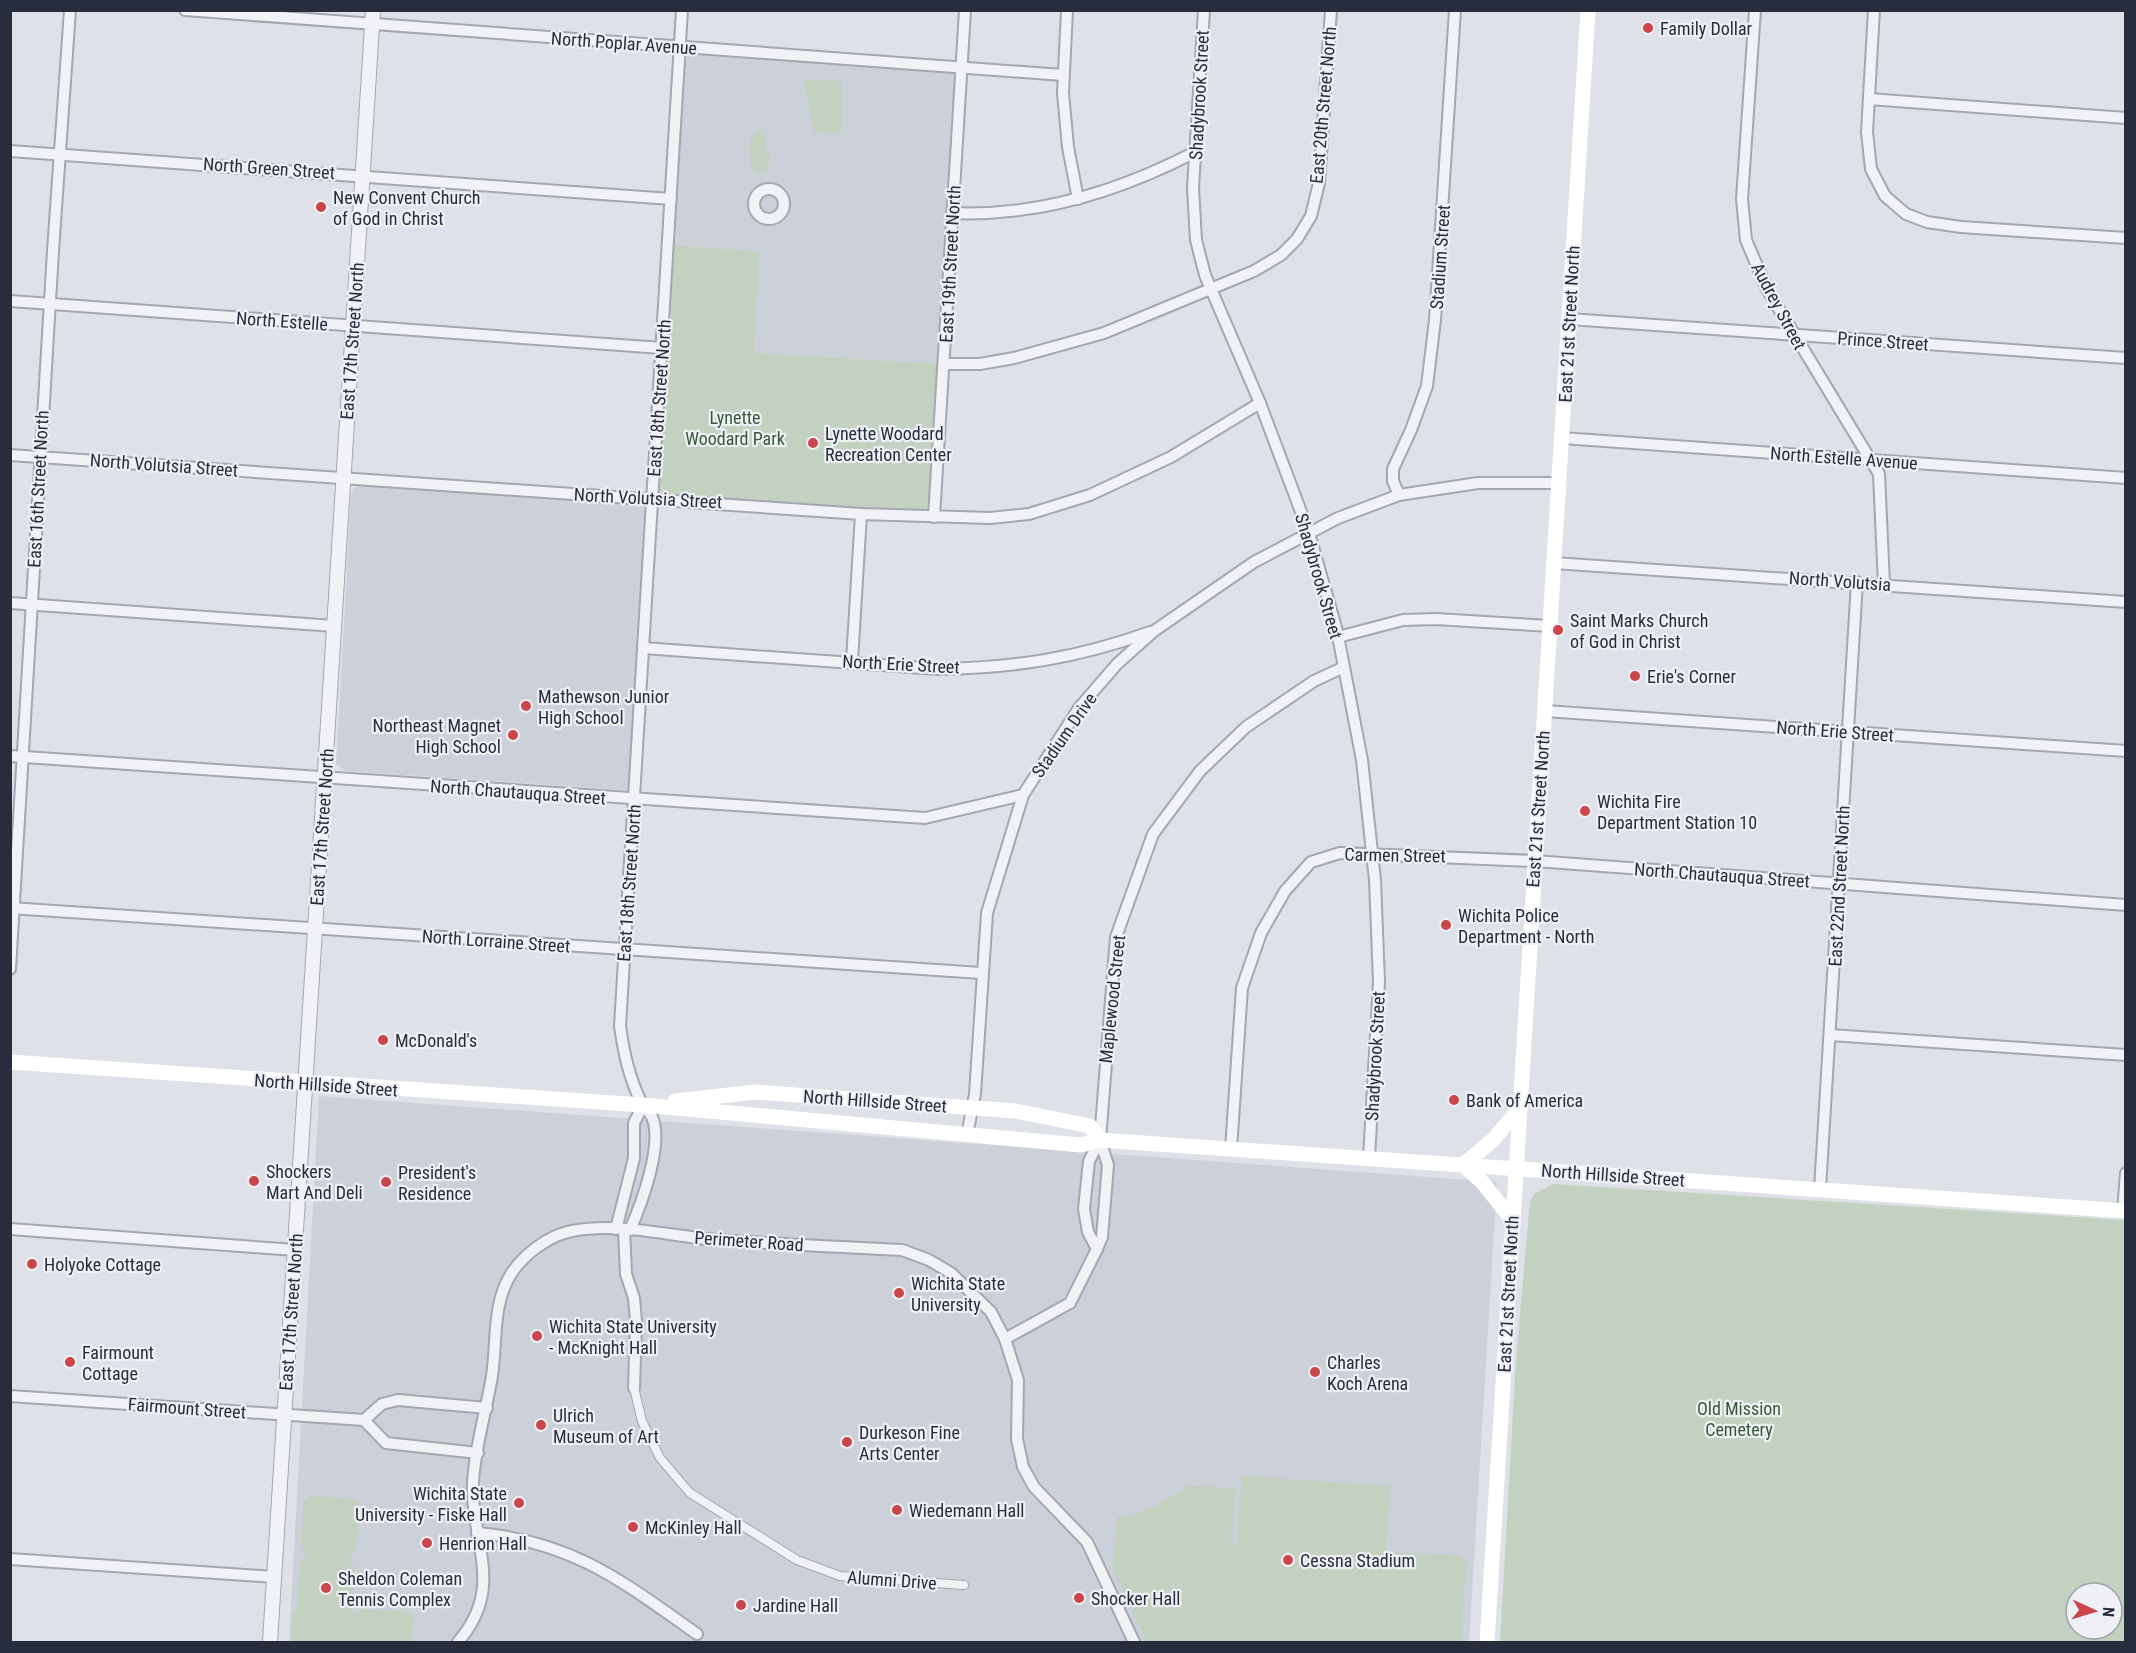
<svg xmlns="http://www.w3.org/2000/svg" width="2136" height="1653" viewBox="0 0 2136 1653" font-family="'Roboto Condensed',sans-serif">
<rect width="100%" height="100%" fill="#dee1e7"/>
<g fill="#ccd0d9">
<polygon points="679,47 961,68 944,364 753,353 759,251 668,245"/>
<polygon points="364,483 643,504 646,513 629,787 626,790 346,771 336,764 351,496 353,489"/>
<polygon points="319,1096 1497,1182 1469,1642 289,1642"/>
</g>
<g fill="#c2d1c0" fill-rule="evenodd">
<polygon points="804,80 842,81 841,134 814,132"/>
<path d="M758 130 766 138 765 151 770 155 768 171 757 172 750 165C752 151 745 140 758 130Z"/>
<polygon points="668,245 759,251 754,353 944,364 934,517 652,499"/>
<path d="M1553 1184 2125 1220V1642H1500L1516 1360 1530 1201 1535 1193ZM2076 1593H2112V1629H2076Z"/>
<polygon points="1242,1476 1390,1486 1386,1552 1460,1555 1466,1565 1461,1642 1147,1642 1113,1569 1117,1517 1138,1514 1157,1506 1189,1486 1236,1488 1231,1544 1237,1545"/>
<polygon points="309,1496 355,1499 359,1504 356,1550 351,1555 350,1562 355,1567 352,1613 358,1613 363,1609 409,1612 413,1616 412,1642 291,1642 293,1613 297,1609 300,1563 305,1558 305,1552 301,1546 304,1501"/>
</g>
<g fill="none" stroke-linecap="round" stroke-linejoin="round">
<defs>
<polyline id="pedestrian" points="634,1388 642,1421 660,1458 690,1493 797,1560 840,1576 964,1585"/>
<g id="minor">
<polyline points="185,10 1063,75"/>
<polyline points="1067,10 1063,93 1068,147 1078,199"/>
<polyline points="1204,10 1193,188 1196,240 1205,275 1260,403 1309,533 1337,631 1362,760 1375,880 1379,982 1369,1158"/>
<polyline points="1755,10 1742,199 1746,240 1767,289 1879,474 1884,584"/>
<polyline points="1874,10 1867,132 1871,169 1885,196 1906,214 1927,222 1961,227 2126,238"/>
<polyline points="1869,99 2126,118"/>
<polyline points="10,151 671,199"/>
<circle cx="769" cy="204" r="15"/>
<path d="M952 213C1039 217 1120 191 1195 152"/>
<polyline points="10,301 662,348"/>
<polyline points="1569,319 2126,358"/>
<polyline points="944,364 980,364 1014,358 1104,333 1254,271 1281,255 1297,239 1311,216 1319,183 1331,10"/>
<polyline points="1562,438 2126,478"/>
<polyline points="10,455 861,514 990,518 1029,514 1090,495 1171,457 1260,403"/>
<polyline points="1399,495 1393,481 1393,469 1411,430 1427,386 1435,320 1455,10"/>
<polyline points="934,517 965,10"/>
<polyline points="1554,563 2126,602"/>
<polyline points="10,603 334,626"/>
<polyline points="1338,637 1403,620 1436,619 1550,626"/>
<path d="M643 648 937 669C1014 668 1078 658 1150 632"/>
<polyline points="852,661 861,514"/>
<polyline points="1545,711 2126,751"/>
<polyline points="10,756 925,818 1023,795"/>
<polyline points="10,908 981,973"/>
<polyline points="10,969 53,251 70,10"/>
<polyline points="1830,1035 2126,1055"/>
<polyline points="967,1135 975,1094 987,913 1023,795 1079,708 1117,664 1154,631 1254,562 1338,518 1399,495 1478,483 1559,483"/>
<polyline points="1100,1140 1089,1161 1084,1209 1088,1232 1097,1249 1102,1237 1108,1165 1100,1140 1116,937 1153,834 1200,771 1246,727 1314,681 1344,667"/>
<polyline points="1231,1149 1242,988 1261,933 1285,891 1311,862 1340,853 1535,861 2126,905"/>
<polyline points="1820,1189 1857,582"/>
<polyline points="2123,1211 2126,1173"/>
<polyline points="10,1229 295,1250"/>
<polyline points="616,1229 634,1158 634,1123 643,1105"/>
<polyline points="624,1230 626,1274 634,1298 636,1321 634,1388"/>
<path d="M630 1230C641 1205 664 1144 652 1117 650 1112 644 1108 641 1102 629 1077 624 1054 620 1026L682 10"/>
<polyline points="1005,1339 1070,1303 1097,1249"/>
<polyline points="10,1396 364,1420 386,1443 478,1453"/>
<polyline points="364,1420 382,1404 398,1400 487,1408"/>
<path d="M477 1533C572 1541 622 1581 697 1634"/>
<polyline points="10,1559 275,1577"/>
<path d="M458 1642C501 1592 477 1554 473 1497 471 1462 486 1412 492 1376 497 1343 492 1304 511 1274 523 1255 549 1235 572 1231 619 1222 670 1236 716 1240 778 1244 840 1247 902 1250L929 1260 951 1273 991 1312 1005 1339 1018 1380 1017 1439 1023 1467 1034 1487 1087 1542 1134 1642"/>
</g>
<polyline id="tertiary" points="270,1642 373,10"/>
</defs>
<use href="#pedestrian" stroke="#a4a7b1" stroke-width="10"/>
<use href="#minor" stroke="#a4a7b1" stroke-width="14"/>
<use href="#tertiary" stroke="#a4a7b1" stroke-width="16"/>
<use href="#pedestrian" stroke="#f1f2f6" stroke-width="8"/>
<use href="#minor" stroke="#f1f2f6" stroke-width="10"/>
<use href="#tertiary" stroke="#f1f2f6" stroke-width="14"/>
<g stroke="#fff" stroke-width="15">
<polyline points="10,1062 643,1105 1081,1145 1100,1140 2126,1211"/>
<polyline points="675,1101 755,1092 1016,1111 1090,1126 1100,1140"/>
<polyline points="1512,1219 1482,1182 1463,1165 1493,1140 1521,1107"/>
<polyline points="1487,1642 1588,10"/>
</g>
</g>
<g fill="#ca464b" stroke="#eef0f5" stroke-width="2">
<circle cx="1648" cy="28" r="6"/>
<circle cx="321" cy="207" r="6"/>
<circle cx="813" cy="443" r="6"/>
<circle cx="1558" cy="630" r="6"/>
<circle cx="1635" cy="676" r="6"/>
<circle cx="526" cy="706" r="6"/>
<circle cx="513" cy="735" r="6"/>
<circle cx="1585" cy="811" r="6"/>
<circle cx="1446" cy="925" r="6"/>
<circle cx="383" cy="1040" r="6"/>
<circle cx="1454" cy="1100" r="6"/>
<circle cx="254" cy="1181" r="6"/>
<circle cx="386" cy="1182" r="6"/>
<circle cx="32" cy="1264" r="6"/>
<circle cx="899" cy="1293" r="6"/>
<circle cx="537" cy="1336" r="6"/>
<circle cx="70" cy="1362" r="6"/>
<circle cx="1315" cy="1372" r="6"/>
<circle cx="541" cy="1425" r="6"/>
<circle cx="847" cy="1442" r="6"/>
<circle cx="519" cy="1503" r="6"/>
<circle cx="897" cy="1510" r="6"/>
<circle cx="633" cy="1527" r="6"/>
<circle cx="427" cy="1543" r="6"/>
<circle cx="1288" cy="1560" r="6"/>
<circle cx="326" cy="1588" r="6"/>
<circle cx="1079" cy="1598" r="6"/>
<circle cx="741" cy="1605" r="6"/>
</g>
<g text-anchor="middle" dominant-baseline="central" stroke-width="4.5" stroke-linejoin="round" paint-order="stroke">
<g font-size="18" fill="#282d3e" stroke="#eef0f5" text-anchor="start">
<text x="1660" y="28">Family Dollar</text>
<text x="333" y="197">New Convent Church<tspan x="333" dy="21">of God in Christ</tspan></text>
<text x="825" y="433">Lynette Woodard<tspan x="825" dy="21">Recreation Center</tspan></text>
<text x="1570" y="620">Saint Marks Church<tspan x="1570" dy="21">of God in Christ</tspan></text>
<text x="1647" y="676">Erie's Corner</text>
<text x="538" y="696">Mathewson Junior<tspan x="538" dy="21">High School</tspan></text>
<text x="501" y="725" text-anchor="end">Northeast Magnet<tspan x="501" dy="21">High School</tspan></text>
<text x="1597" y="801">Wichita Fire<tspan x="1597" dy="21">Department Station 10</tspan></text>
<text x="1458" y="915">Wichita Police<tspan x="1458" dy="21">Department - North</tspan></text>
<text x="395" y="1040">McDonald's</text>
<text x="1466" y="1100">Bank of America</text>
<text x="266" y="1171">Shockers<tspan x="266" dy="21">Mart And Deli</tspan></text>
<text x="398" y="1172">President's<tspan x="398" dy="21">Residence</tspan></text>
<text x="44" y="1264">Holyoke Cottage</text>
<text x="911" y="1283">Wichita State<tspan x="911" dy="21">University</tspan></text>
<text x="549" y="1326">Wichita State University<tspan x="549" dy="21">- McKnight Hall</tspan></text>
<text x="82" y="1352">Fairmount<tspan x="82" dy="21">Cottage</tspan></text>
<text x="1327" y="1362">Charles<tspan x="1327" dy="21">Koch Arena</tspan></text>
<text x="553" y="1415">Ulrich<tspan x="553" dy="21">Museum of Art</tspan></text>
<text x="859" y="1432">Durkeson Fine<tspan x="859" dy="21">Arts Center</tspan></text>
<text x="507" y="1493" text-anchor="end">Wichita State<tspan x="507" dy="21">University - Fiske Hall</tspan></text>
<text x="909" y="1510">Wiedemann Hall</text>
<text x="645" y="1527">McKinley Hall</text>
<text x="439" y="1543">Henrion Hall</text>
<text x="1300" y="1560">Cessna Stadium</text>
<text x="338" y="1578">Sheldon Coleman<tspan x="338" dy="21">Tennis Complex</tspan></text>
<text x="1091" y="1598">Shocker Hall</text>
<text x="753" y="1605">Jardine Hall</text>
</g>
<g font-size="18" fill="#282d3e" stroke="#eef0f5">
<text transform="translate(624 43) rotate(4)">North Poplar Avenue</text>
<text transform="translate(1199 95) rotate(-87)">Shadybrook Street</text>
<text transform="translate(1323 105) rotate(-85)">East 20th Street North</text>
<text transform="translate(269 168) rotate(4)">North Green Street</text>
<text transform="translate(1440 257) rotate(-86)">Stadium Street</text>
<text transform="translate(950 264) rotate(-87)">East 19th Street North</text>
<text transform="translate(1779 306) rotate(62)">Audrey Street</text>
<text transform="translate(282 321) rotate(4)">North Estelle</text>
<text transform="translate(1569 324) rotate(-87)">East 21st Street North</text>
<text transform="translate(352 341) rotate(-86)">East 17th Street North</text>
<text transform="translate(1883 341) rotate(4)">Prince Street</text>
<text transform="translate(659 398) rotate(-86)">East 18th Street North</text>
<text transform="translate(1844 458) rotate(4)">North Estelle Avenue</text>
<text transform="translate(164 465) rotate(4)">North Volutsia Street</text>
<text transform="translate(38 489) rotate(-87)">East 16th Street North</text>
<text transform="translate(648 498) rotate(3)">North Volutsia Street</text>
<text transform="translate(1319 576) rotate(74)">Shadybrook Street</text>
<text transform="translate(1840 581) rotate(4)">North Volutsia</text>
<text transform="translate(901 664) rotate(3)">North Erie Street</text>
<text transform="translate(1835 731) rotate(4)">North Erie Street</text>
<text transform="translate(1064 735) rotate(-55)">Stadium Drive</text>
<text transform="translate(518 792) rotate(4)">North Chautauqua Street</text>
<text transform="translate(1538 809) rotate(-86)">East 21st Street North</text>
<text transform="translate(322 827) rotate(-86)">East 17th Street North</text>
<text transform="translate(1395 855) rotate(1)">Carmen Street</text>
<text transform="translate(1722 875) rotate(4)">North Chautauqua Street</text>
<text transform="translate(629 883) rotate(-86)">East 18th Street North</text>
<text transform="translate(1839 886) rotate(-87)">East 22nd Street North</text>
<text transform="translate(496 941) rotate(4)">North Lorraine Street</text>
<text transform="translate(1112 999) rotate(-84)">Maplewood Street</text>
<text transform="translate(1375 1056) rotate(-87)">Shadybrook Street</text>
<text transform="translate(326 1085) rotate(4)">North Hillside Street</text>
<text transform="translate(875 1101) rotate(4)">North Hillside Street</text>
<text transform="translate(1613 1175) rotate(4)">North Hillside Street</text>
<text transform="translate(749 1241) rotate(4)">Perimeter Road</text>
<text transform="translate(1508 1294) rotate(-87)">East 21st Street North</text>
<text transform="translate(291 1312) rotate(-86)">East 17th Street North</text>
<text transform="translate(187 1408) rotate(4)">Fairmount Street</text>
<text transform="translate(892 1580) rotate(4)">Alumni Drive</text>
</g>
<g font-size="18" fill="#385936" stroke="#eef0f5">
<text x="735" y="417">Lynette<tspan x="735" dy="21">Woodard Park</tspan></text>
<text x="1739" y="1408">Old Mission<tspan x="1739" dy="21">Cemetery</tspan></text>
</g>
</g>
<rect width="2136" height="1653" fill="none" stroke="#282d3e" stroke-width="24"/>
<g transform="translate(2094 1611) rotate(94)"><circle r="28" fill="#eef0f5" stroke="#9fa2ac" stroke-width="1.5"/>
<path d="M0-4.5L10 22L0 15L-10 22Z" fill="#ca464b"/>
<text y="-9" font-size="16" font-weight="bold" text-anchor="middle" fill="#282d3e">N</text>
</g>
</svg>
